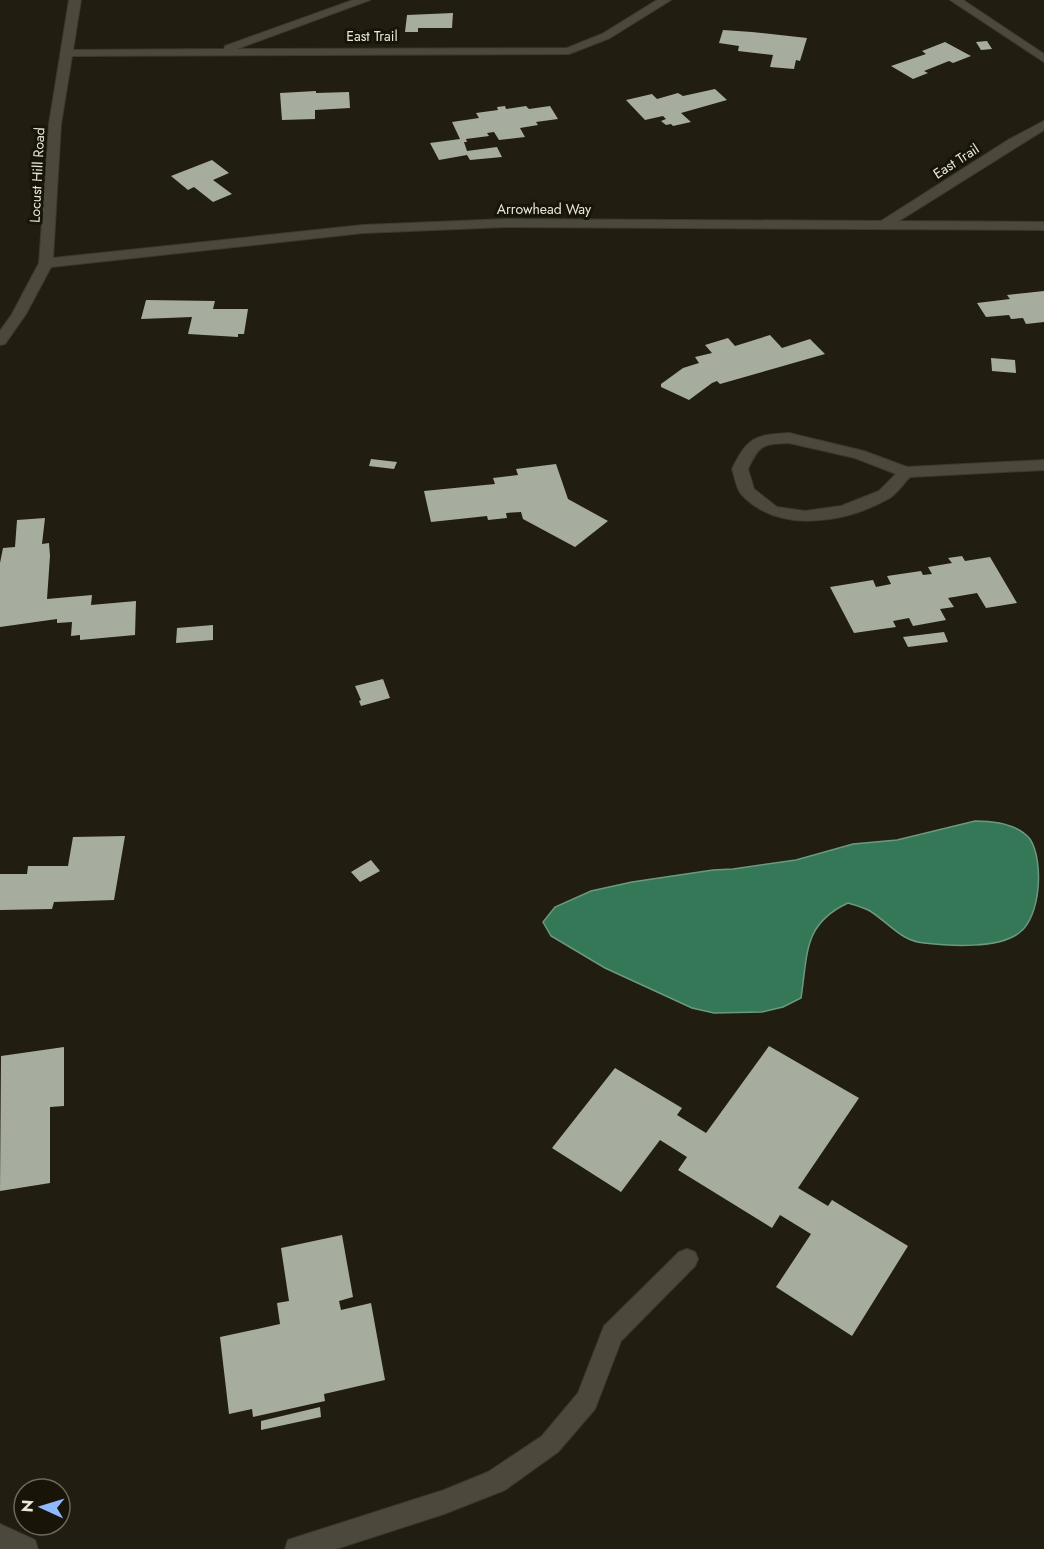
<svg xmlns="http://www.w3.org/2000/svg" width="1044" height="1549" viewBox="0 0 1044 1549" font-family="Jost,sans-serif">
<rect width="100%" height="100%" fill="#211d11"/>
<path fill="#357857" stroke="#6b9980" stroke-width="1.5" d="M975 821C993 821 1017 823 1030 839 1044 861 1041 917 1019 933 998 949 950 946 924 943 901 941 889 923 870 911 863 907 855 905 848 903 803 924 808 953 801 998L783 1007 762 1012 714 1013 692 1008 605 968 551 936 543 922 555 907 591 891 632 882 713 870 733 869 796 860 853 844 897 840Z"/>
<g fill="#a7ad9e">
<polygon points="453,13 452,28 418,28 418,32 405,32 407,15"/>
<polygon points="723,30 752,32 807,38 800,61 796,60 794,69 770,67 773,55 738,51 739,46 719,43"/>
<polygon points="987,41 992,49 981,50 976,42"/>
<polygon points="945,42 971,56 953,63 949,61 924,71 928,73 913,79 891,66 926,54 922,51"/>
<polygon points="715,89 727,100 681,113 691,122 673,126 671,124 666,125 661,121 666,119 663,116 645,120 626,100 652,94 657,99 678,93 683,96"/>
<polygon points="316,91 316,93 349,92 350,108 315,110 315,119 282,120 280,93"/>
<polygon points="505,106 506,109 526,106 529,109 550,106 558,119 536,122 538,125 520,128 525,137 499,140 494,132 487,133 489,136 466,139 467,142 464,142 467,151 497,147 502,157 470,160 467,155 439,160 430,143 460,139 452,122 479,118 476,113 498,110 497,107"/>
<polygon points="212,160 229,173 213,180 232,194 213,202 194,187 188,190 171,176"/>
<polygon points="1044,291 1044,322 1026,324 1023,318 1011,319 1009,315 986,317 977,303 1010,299 1007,295"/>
<polygon points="146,300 215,301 213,309 248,309 244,334 238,334 238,337 188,334 192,317 141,319"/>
<polygon points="770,335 782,348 810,339 825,354 720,384 717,381 712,383 689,400 661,387 661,384 683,368 699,363 695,357 712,353 705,345 728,338 735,346"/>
<polygon points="991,358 1015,360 1016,373 992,371"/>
<polygon points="371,459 397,462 394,469 369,466"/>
<polygon points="556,464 568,499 608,521 575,547 523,519 521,512 506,513 507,518 488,520 487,516 431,522 424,491 495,484 493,478 518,475 516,469"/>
<polygon points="45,518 42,544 49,543 50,556 47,599 92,595 91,605 136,601 135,635 80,640 80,635 71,636 72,622 57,623 57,619 0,627 0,563 3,548 15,547 17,520"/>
<polygon points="962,556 965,561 990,557 1017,603 986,608 977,593 948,598 954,607 940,609 946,620 913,626 909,618 893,621 896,627 854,633 830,587 873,580 876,587 891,584 887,576 921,571 923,575 932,574 928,567 952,563 948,558"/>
<polygon points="213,625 213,640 176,643 177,628"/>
<polygon points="944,632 948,642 908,647 903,637"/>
<polygon points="383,679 390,698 361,706 359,701 361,700 355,686"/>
<polygon points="125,836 114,900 54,902 52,909 0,910 0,874 27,874 28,866 68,866 73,837"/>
<polygon points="371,860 380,871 360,882 351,872"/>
<polygon points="769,1046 859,1098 798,1188 828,1206 832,1200 908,1246 852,1336 776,1287 811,1234 780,1215 772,1228 678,1170 687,1157 660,1140 621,1192 552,1148 615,1068 682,1108 677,1115 706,1133"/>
<polygon points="64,1047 64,1106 50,1107 50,1183 0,1191 1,1056"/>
<polygon points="342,1235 353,1297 339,1301 341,1310 371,1303 385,1380 324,1394 325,1401 253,1417 252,1409 229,1414 220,1337 280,1324 277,1303 289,1301 281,1248"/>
<polygon points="320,1407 321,1417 261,1430 261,1421"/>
</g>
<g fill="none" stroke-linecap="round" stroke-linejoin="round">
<defs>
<polygon id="lane" points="687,1249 695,1252 698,1259 695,1266 621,1341 595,1409 558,1452 505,1490 444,1514 336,1549 285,1549 288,1540 297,1537 444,1490 488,1472 542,1436 578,1393 604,1326 679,1252"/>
<g id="street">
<polygon points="69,0 81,0 73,50 224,49 225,46 353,0 370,0 237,49 567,48 602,34 657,0 671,0 610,38 569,54 72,56 61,124 53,258 363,225 506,219 881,221 1008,140 1044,121 1044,130 899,221 1044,222 1044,230 506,227 363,233 51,267 26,314 5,344 0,345 0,331 12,314 39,263 49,124"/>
<polygon points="950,0 963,0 1044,54 1044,62"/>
<path d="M789 433 864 451 907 467 1044 460V470L910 477C903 484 896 495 888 499 845 523 779 534 742 495 736 489 735 477 732 469 748 437 754 435 789 433ZM789 443 855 458 896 474 879 491 841 506 805 511 777 507 754 489 748 469C759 445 762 444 789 443Z"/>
<polygon points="0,1524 35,1540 38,1549 0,1549"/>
</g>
</defs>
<use href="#lane" stroke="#3c3832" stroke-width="2"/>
<use href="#street" stroke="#3c3832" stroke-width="2"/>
<use href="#lane" fill="#4c483b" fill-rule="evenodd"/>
<use href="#street" fill="#4c483b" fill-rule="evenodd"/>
</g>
<g text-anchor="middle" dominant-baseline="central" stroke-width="6" stroke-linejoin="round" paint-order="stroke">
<g font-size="14" fill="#e9e7df" stroke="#181408">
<text x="372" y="36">East Trail</text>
<text transform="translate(956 161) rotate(-33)">East Trail</text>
<text transform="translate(37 175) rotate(-87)">Locust Hill Road</text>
<text x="544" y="209">Arrowhead Way</text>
</g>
</g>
<g transform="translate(42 1507) rotate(274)"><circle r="28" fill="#181408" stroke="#6c685e" stroke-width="1.5"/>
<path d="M0-4.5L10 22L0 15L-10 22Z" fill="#8fb8fd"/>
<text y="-9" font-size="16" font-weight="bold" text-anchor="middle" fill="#e9e7df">N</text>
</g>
</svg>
